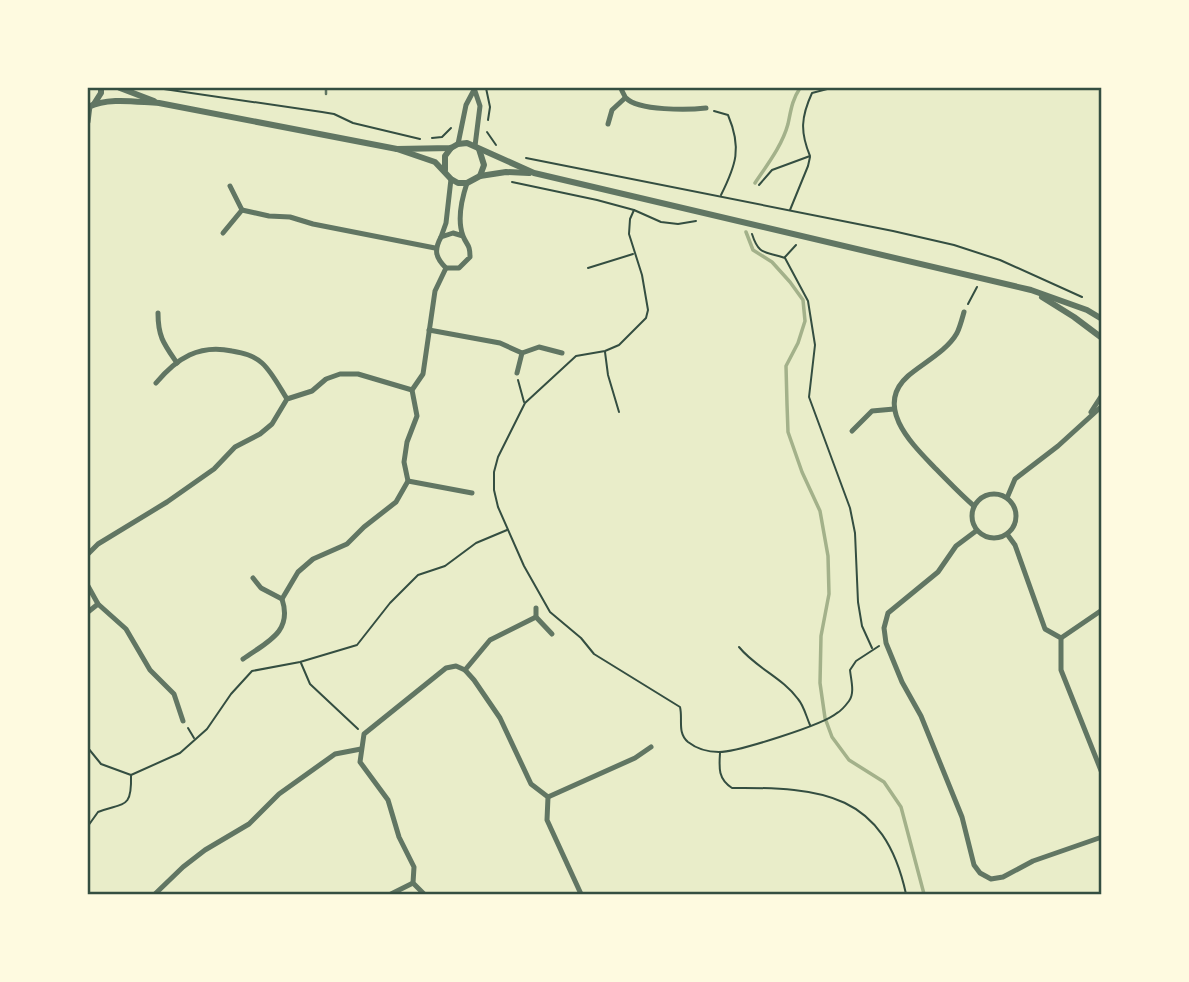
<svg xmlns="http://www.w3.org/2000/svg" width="1189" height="982" viewBox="0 0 1189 982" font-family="Raleway,sans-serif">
<rect width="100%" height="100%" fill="#e9edc9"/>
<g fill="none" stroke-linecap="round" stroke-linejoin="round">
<g stroke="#a3b18a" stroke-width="3.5">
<path d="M755 183C767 165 782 146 788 124 791 110 792 100 800 88"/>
<polyline points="746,232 753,250 772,262 790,282 803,300 805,321 798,343 786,366 787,404 788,432 802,472 820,511 828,556 829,594 821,636 820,683 825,718 832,737 849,760 884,782 901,807 924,894"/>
</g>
<g stroke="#344e41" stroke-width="2">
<polyline points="157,88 322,112 334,114 353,123 420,139"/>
<polyline points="486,88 490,107 488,120"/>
<path d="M714 111 728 115C742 148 736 165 721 195"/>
<polyline points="487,132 496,145"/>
<polyline points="432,138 442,137 451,128"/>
<polyline points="526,158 893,231 954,245 1000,260 1082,297"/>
<polyline points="512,182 597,200 634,210 661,222 678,224 696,221"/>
<path d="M759 185 772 170 810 156C800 132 801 117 812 93L831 88"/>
<path d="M634 210 630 219 629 234 642 275 648 310 646 318 619 345 605 351 576 356 525 403 498 457 494 472V490L498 507 524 566 550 612 581 638 594 654 680 707C683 719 677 733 688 742 697 749 708 752 719 752 737 752 823 725 837 713 841 711 846 705 849 701 855 693 851 680 850 670L856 661 879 646"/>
<polyline points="790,210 808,166 810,157"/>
<path d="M752 234C759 256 765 251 785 258L808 301 815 345 809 397 850 508 855 533 858 602 862 626 872 648"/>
<polyline points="785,257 796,245"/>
<polyline points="588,268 633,254"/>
<polyline points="968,304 977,287"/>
<polyline points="605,352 608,375 619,412"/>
<polyline points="518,380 524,402"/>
<path d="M739 647C756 668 783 678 798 699 804 706 806 716 810 725"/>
<polyline points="301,663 310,684 358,729"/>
<polyline points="188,728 194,738"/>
<polyline points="88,748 101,764 131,775 180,753 207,729 231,694 252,671 300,662 357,645 390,603 418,575 445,566 476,543 507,530"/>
<path d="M720 753C719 768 718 779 732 788 822 787 884 793 906 894"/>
<path d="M88 826 98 812C123 802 132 810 131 776"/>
</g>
<polyline stroke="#617663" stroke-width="2.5" points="326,94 326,88"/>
<g stroke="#617663" stroke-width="5">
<polyline points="474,88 480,106 475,146"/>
<path d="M621 88C621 89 625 97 626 98 638 111 689 110 706 108"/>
<polyline points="88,122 90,106"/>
<polyline points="608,124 612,110 625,98"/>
<polyline points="458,144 466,105 475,88"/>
<polyline points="242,210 269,216 290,217 313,224 435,248"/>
<polyline points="223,233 242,210 230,186"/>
<path d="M463 236 453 233 441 237C434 250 435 257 446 268H459L470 257C470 244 467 246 463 236 457 220 462 198 467 183"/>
<polyline points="441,237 446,223 451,179"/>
<path d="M964 312C962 319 960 327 957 333 947 351 923 363 908 376 873 407 913 445 935 468 948 481 960 494 974 506"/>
<path d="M158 313C158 337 164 344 177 363"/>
<polyline points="429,330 500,343 522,353"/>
<polyline points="517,373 522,353 539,347 562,353"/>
<path d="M156 383C177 358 199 344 232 351 243 353 253 355 262 363 272 372 280 388 287 399"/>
<polyline points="1091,412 1102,395"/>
<polyline points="852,431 872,411 894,409"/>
<polyline points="408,481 472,493"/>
<circle cx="994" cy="516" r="22"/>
<polyline points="1007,498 1015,479 1058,446 1102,406"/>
<polyline points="976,531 956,546 938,572 888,613 884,628 886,643 902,682 921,716 962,817 974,865 980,873 991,879 1003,877 1033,861 1102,837"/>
<polyline points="1007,534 1015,545 1045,629 1061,638 1061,670 1102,773"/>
<polyline points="88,554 98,544 167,502 214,469 235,447 260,434 272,424 287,399 312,391 326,379 340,374 358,374 412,390"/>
<polyline points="253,578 261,588 282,599 298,572 313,559 347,544 364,527 396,502 408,481 404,462 407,442 417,416 412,390 423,374 435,291 446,268"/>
<polyline points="88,586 98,604 126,629 150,670 174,694 183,721"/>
<polyline points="536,608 536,617 552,634"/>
<polyline points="88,612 98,604"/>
<polyline points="1061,638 1102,610"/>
<path d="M243 659C267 642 293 632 282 599"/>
<polyline points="465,670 490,640 536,617"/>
<polyline points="548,797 635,758 651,747"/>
<polyline points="155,894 183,867 205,850 249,824 279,794 335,754 361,749"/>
<polyline points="391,894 413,883"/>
<polyline points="424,894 413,883 414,867 399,837 388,800 360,762 364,734 446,668 456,666 465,670 474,680 500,718 531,784 548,797 547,820 581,894"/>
</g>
<g stroke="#617663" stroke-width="6">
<polyline points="120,88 154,101"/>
<polyline points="94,104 101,93 101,88"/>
<path d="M88 107C109 97 136 102 159 103L397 149 435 162 451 179 458 183H467L480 176 506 172 529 173"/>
<polyline points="397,149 451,148 458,144 467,143 534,173 1031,290 1087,310 1102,319"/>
<polyline points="479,149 484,165 480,176"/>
<polyline points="445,170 445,156 451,148"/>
<polyline points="1042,297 1074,317 1102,338"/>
</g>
</g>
<rect width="1189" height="982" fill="none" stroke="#fefae0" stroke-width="178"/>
<rect x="89" y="89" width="1011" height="804" fill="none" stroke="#344e41" stroke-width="2.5"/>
</svg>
